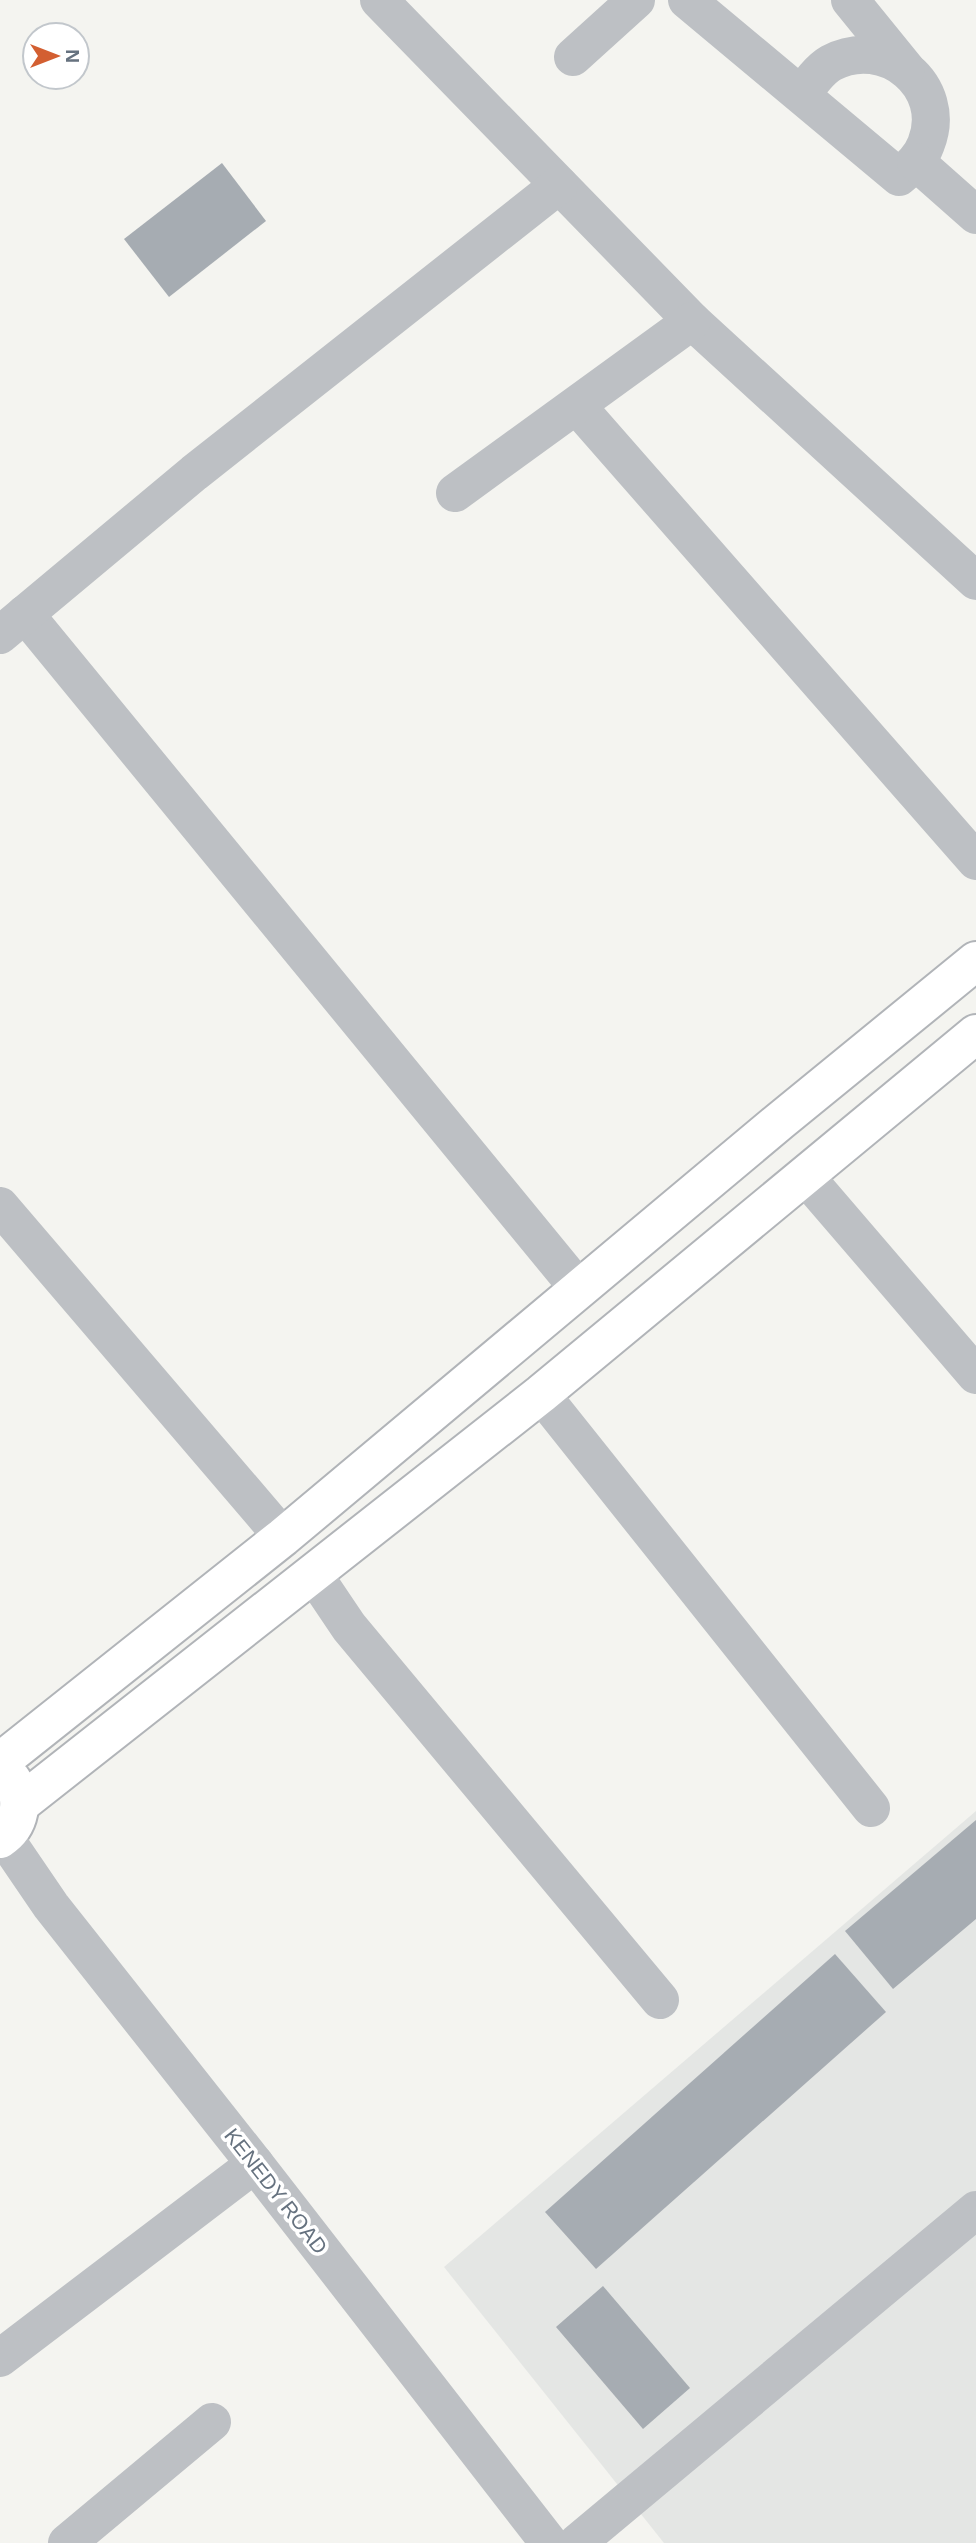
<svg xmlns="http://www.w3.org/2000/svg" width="976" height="2543" viewBox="0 0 976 2543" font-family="Helvetica,sans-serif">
<rect width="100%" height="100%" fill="#f4f4f0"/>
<polygon fill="#e4e6e4" points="976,1811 976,2543 664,2543 444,2267"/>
<g fill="#a6acb2">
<polygon points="222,163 266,221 169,297 124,239"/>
<polygon points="976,1820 976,1919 893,1989 845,1931"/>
<polygon points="835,1954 886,2012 596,2269 545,2212"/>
<polygon points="603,2286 690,2388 643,2429 556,2327"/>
</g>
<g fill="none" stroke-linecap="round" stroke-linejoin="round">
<defs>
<g id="major">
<polyline points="0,1762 283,1537 780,1121 976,961"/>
<polyline points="20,1804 541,1394 976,1034"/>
<path d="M0 1839C20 1826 25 1800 12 1780"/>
</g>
</defs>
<use href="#major" stroke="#b1b4b8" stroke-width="42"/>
<g stroke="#bdc0c4" stroke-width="38">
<polyline points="379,0 692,321 976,581"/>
<path d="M687 0 899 177C910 168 921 158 926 144 949 86 885 34 831 63 819 70 810 83 802 95"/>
<polyline points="850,0 906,69"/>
<polyline points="573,57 636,0"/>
<polyline points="916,162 976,215"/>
<polyline points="577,406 976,861"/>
<polyline points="455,493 692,321"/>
<polyline points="25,614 579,1289"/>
<polyline points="0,635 194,473 559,185"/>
<polyline points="805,1176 976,1375"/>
<polyline points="0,1206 283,1537"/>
<polyline points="541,1394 871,1808"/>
<polyline points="314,1575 349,1627 660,2000"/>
<polyline points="4,1837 51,1906 255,2164 549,2543"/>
<polyline points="0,2358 255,2164"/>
<polyline points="67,2543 212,2422"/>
<polyline points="577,2543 976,2210"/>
</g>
<use href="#major" stroke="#fff" stroke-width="38"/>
</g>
<g text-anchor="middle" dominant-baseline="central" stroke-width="7" stroke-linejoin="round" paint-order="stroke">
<g font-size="21" fill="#66727f" stroke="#fff">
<text transform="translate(276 2191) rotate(52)">KENEDY ROAD</text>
</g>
</g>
<g transform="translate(56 56) rotate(90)"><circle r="33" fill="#ffffff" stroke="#c2c7cc" stroke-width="2"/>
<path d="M0-5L12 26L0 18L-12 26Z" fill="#d35f31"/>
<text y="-10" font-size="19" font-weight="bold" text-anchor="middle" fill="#66727f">N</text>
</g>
</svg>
